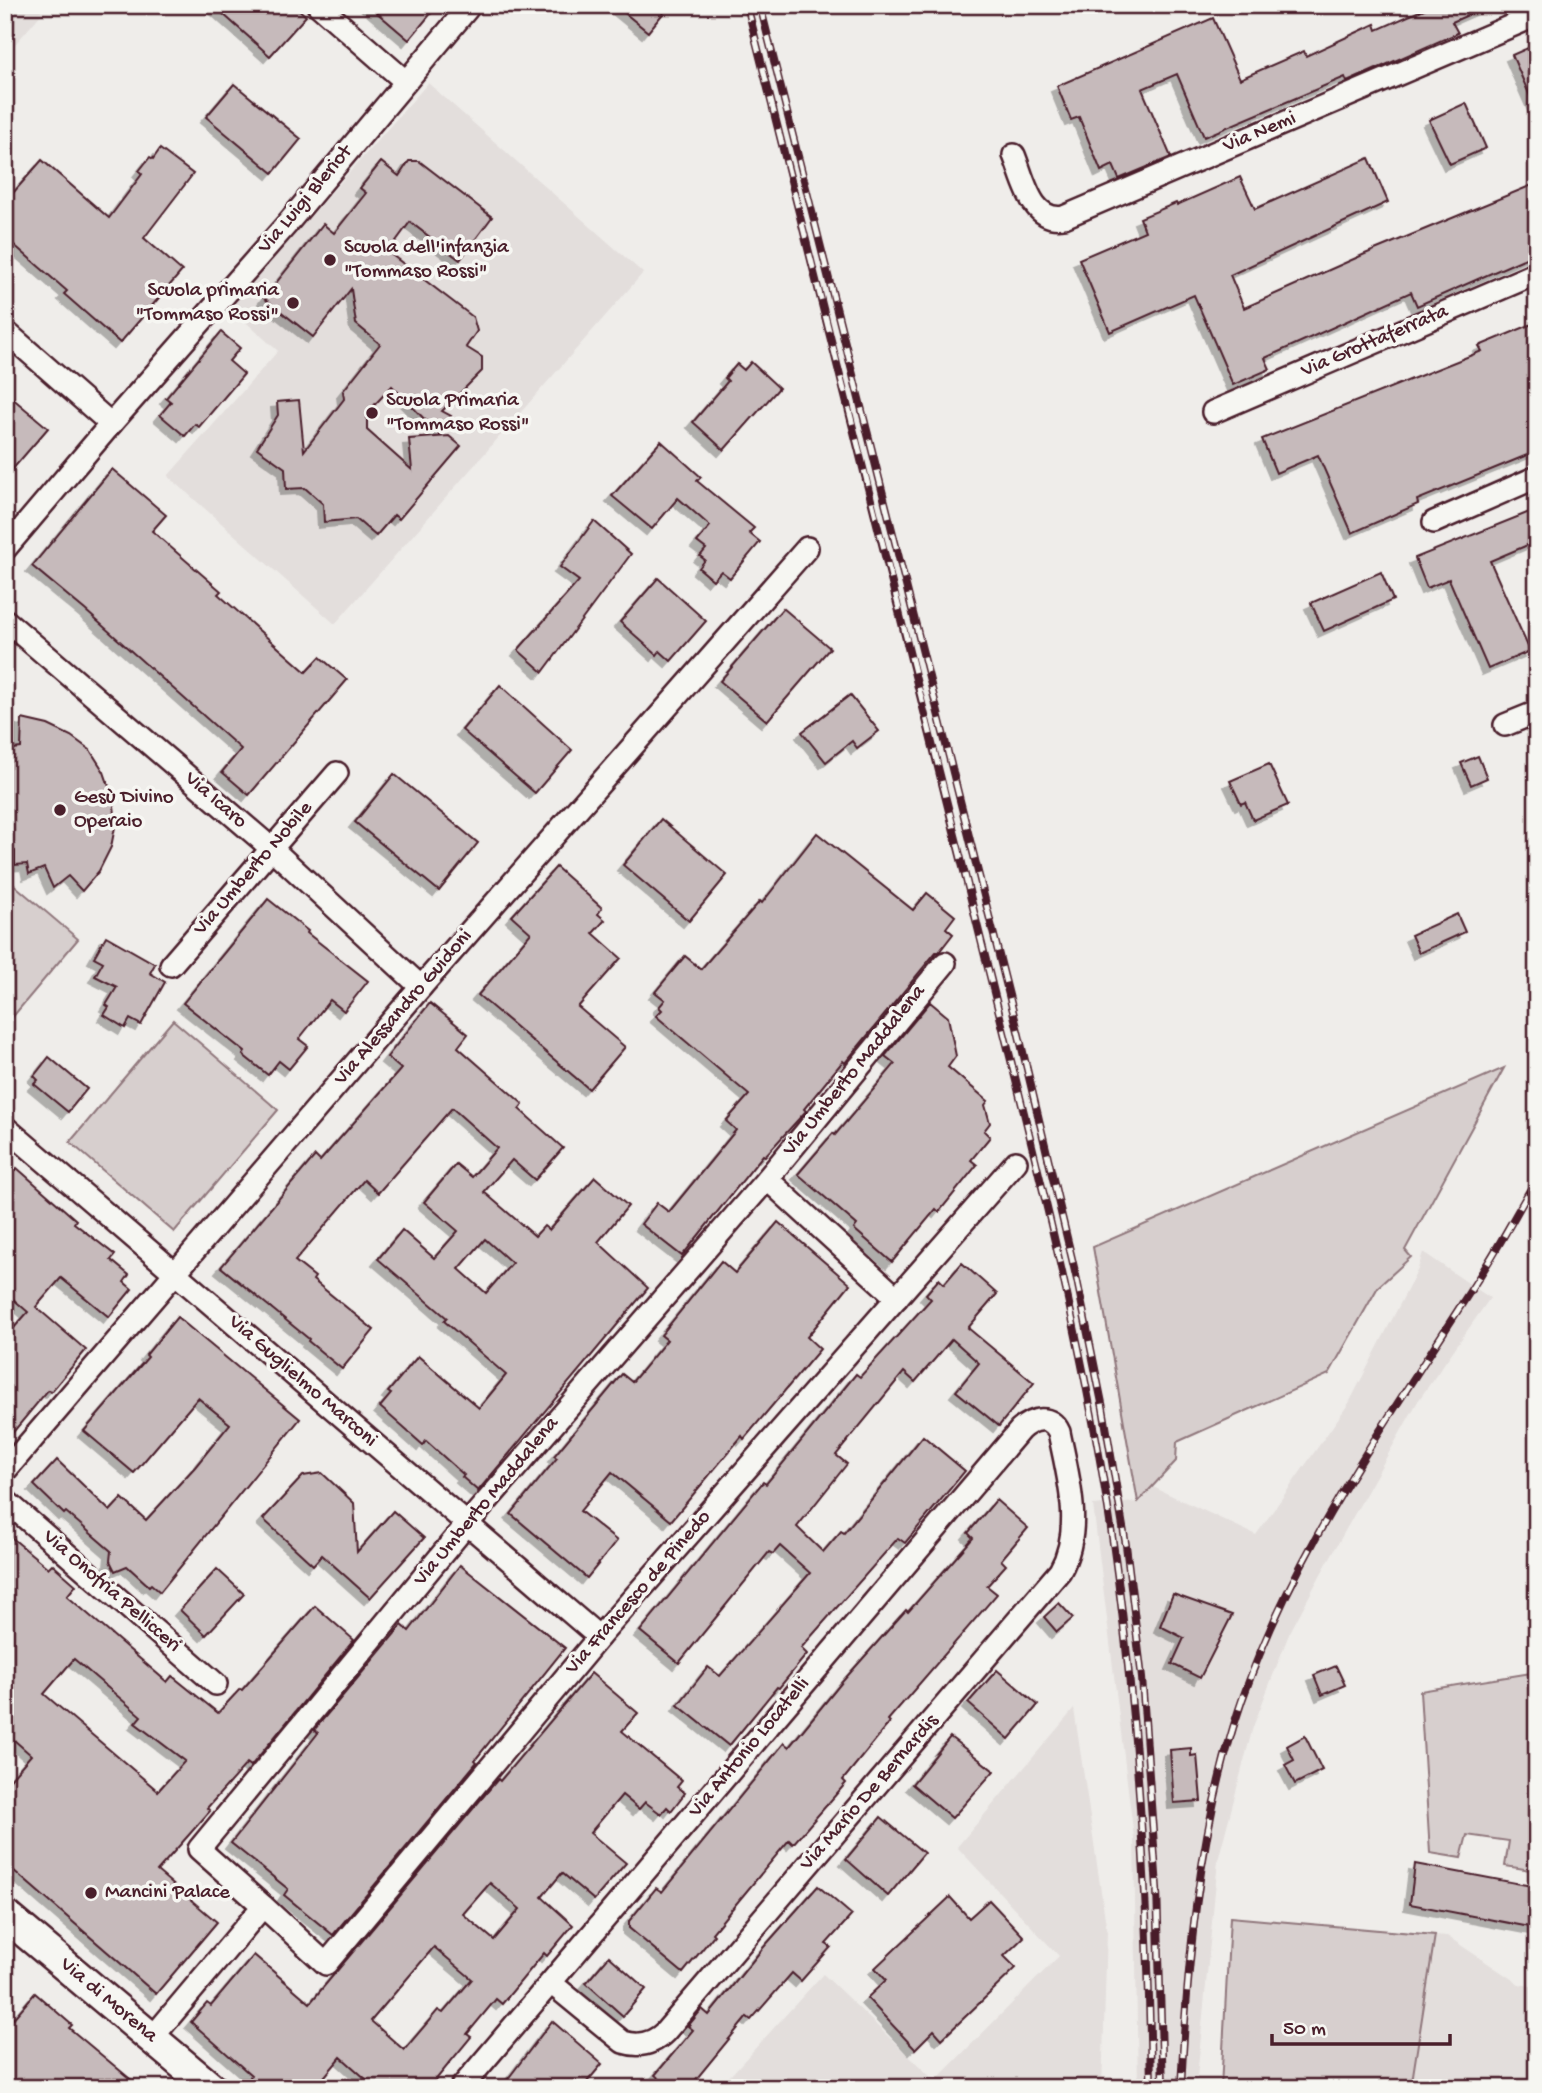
<svg xmlns="http://www.w3.org/2000/svg" width="1542" height="2093" viewBox="0 0 1542 2093" font-family="'Gochi Hand',sans-serif">
<defs>
<filter id="shadow"><feDropShadow dx="-6" dy="6" stdDeviation="0" flood-color="#0004"/></filter>
</defs>
<rect width="100%" height="100%" fill="#efedea"/>
<filter id="ink" filterUnits="userSpaceOnUse"><feTurbulence type="fractalNoise" baseFrequency=".0143" numOctaves="2"/><feDisplacementMap in="SourceGraphic" scale="14" xChannelSelector="R" yChannelSelector="G"/><feConvolveMatrix kernelMatrix="1 2 1 2 8 2 1 2 1" color-interpolation-filters="sRGB"/></filter>
<g filter="url(#ink)">
<g fill="#e3dedc">
<polygon points="5,5 35,5 43,12 5,56"/>
<polygon points="428,83 643,273 335,624 168,476 278,351 230,308"/>
<polygon points="1423,1252 1490,1298 1418,1401 1322,1572 1289,1634 1253,1727 1218,1860 1196,2088 1138,2088 1134,1838 1093,1505 1138,1502 1151,1486 1256,1535 1349,1403 1418,1269"/>
<polygon points="1074,1709 1107,1932 1102,2088 719,2088 823,1974 935,2081 1059,1956 957,1847"/>
<polygon points="1230,1917 1447,1936 1519,1984 1537,1987 1537,2088 1221,2088"/>
</g>
<g fill="#d7cfce" stroke="#90777c" stroke-width="2">
<polygon points="5,877 78,939 5,1026"/>
<polygon points="173,1020 278,1110 174,1232 70,1142"/>
<polygon points="1504,1068 1405,1250 1411,1257 1378,1287 1329,1374 1177,1442 1176,1461 1138,1502 1093,1247"/>
<polygon points="1537,1672 1537,1871 1505,1866 1509,1841 1467,1835 1461,1858 1430,1853 1420,1691"/>
<polygon points="1230,1917 1435,1935 1411,2088 1221,2088"/>
</g>
<g fill="#c6babb" stroke="#4a1f2b" stroke-width="2" fill-rule="evenodd" filter="url(#shadow)">
<polygon points="213,5 294,5 306,16 270,56"/>
<polygon points="368,5 438,5 409,40"/>
<polygon points="615,5 670,5 648,32"/>
<polygon points="1433,5 1491,5 1452,22 1458,33 1347,82 1345,77 1204,137 1177,74 1142,89 1171,157 1119,179 1113,165 1101,171 1079,117 1071,120 1057,86 1213,18 1240,79 1304,51 1306,56 1375,24 1377,30"/>
<polygon points="1537,44 1537,112 1512,55"/>
<polygon points="234,84 301,139 273,173 206,117"/>
<polygon points="1466,103 1486,148 1450,164 1429,120"/>
<polygon points="160,149 193,174 144,238 182,271 120,343 64,294 67,291 5,237 5,202 42,160 109,218 142,174 139,171 150,157 153,159"/>
<polygon points="1369,158 1388,202 1230,275 1244,308 1365,254 1537,183 1537,253 1417,306 1411,292 1265,358 1270,369 1233,385 1194,295 1110,332 1079,259 1145,231 1140,218 1176,203 1177,205 1240,177 1255,209"/>
<polygon points="409,161 419,161 492,217 460,260 410,222 388,252 473,317 477,331 466,347 482,357 482,371 442,411 451,416 440,435 392,386 367,413 367,430 412,470 409,439 449,436 461,446 399,519 394,515 376,536 356,519 324,522 323,504 305,488 286,489 285,468 257,448 278,415 277,402 299,400 304,451 344,399 343,391 380,344 356,324 351,289 313,337 264,298 323,224 334,233 366,193 360,188 381,162 399,176"/>
<polygon points="1537,322 1537,451 1417,500 1418,504 1352,533 1318,455 1276,473 1262,439 1482,351 1479,346"/>
<polygon points="221,332 240,348 229,361 244,374 199,427 195,424 185,436 160,415 171,402 166,398"/>
<polygon points="751,362 779,388 724,450 693,422 728,381 725,378 737,364 744,370"/>
<polygon points="5,392 48,428 5,478"/>
<polygon points="661,441 701,477 697,481 754,528 749,533 760,542 730,578 721,571 713,580 699,568 705,560 700,556 706,549 697,542 710,526 678,498 652,529 612,496"/>
<polygon points="112,469 166,515 152,531 221,591 218,594 306,672 320,657 347,680 249,795 222,772 241,749 85,610 32,566"/>
<polygon points="1537,509 1537,541 1490,561 1530,651 1488,669 1449,579 1427,588 1415,558"/>
<polygon points="594,521 631,554 543,672 518,650 579,581 560,567"/>
<polygon points="1381,572 1393,600 1324,631 1311,603"/>
<polygon points="658,578 706,621 671,661 660,651 657,655 620,622"/>
<polygon points="783,608 830,648 767,721 720,681"/>
<polygon points="500,685 572,750 535,793 462,730"/>
<polygon points="850,695 879,731 857,748 852,741 826,762 802,732"/>
<polygon points="22,719 48,725 71,736 90,750 104,772 113,798 116,822 111,847 99,871 82,891 68,876 53,888 44,868 29,874 27,864 15,865 15,851 5,847 5,750 21,748"/>
<polygon points="1478,756 1487,778 1471,785 1461,763"/>
<polygon points="1269,764 1288,805 1253,820 1245,802 1241,804 1230,781"/>
<polygon points="394,774 478,843 439,891 355,822"/>
<polygon points="661,819 727,875 689,921 623,865"/>
<polygon points="817,833 913,910 927,893 955,916 946,928 953,934 939,952 936,952 845,1063 843,1061 804,1109 806,1111 765,1156 763,1155 682,1256 641,1224 657,1203 669,1212 736,1130 726,1121 749,1095 656,1016 662,1010 659,1007 665,1000 655,992 685,956 701,969 760,901 762,903"/>
<polygon points="556,867 602,908 598,914 605,920 593,933 621,958 578,1007 625,1047 589,1089 478,995 531,933 512,916"/>
<polygon points="268,899 308,931 307,933 368,981 344,1011 330,1000 299,1039 308,1046 289,1069 279,1061 268,1075 243,1055 245,1052 183,1003"/>
<polygon points="1457,914 1465,932 1419,953 1411,935"/>
<polygon points="106,936 155,964 150,973 165,982 141,1025 130,1019 125,1028 104,1015 109,1007 106,1005 117,987 95,976 103,962 94,957"/>
<polygon points="930,1002 948,1017 956,1056 948,1067 988,1101 985,1105 990,1123 984,1131 990,1137 971,1160 977,1165 939,1212 936,1209 892,1262 854,1229 857,1225 798,1174 833,1133 835,1135 895,1064 885,1056"/>
<path d="M430 1003 468 1034 458 1047 523 1104 519 1109 563 1148 535 1180 512 1160 484 1192 535 1236 544 1226 549 1230 595 1177 628 1206 598 1242 648 1288 478 1491 462 1477 464 1475 426 1441 423 1445 380 1407 391 1394 388 1392 418 1356 479 1408 506 1375 444 1321 447 1318 378 1259 402 1230 434 1258 458 1231 424 1202 456 1164 472 1177 497 1148 452 1108 378 1193 364 1180 295 1261 315 1277 313 1280 374 1330 342 1369 308 1341 309 1339 221 1267 315 1156 320 1161 401 1069 387 1057ZM485 1239 512 1263 486 1293 459 1269Z"/>
<polygon points="49,1057 87,1089 68,1112 34,1084 38,1080 34,1076"/>
<polygon points="17,1168 76,1220 74,1223 115,1255 111,1260 129,1275 124,1282 132,1289 109,1317 61,1278 36,1307 86,1350 51,1392 48,1390 5,1442 5,1338 28,1312 5,1292 5,1181"/>
<polygon points="778,1222 850,1284 807,1337 820,1349 744,1439 742,1436 671,1521 612,1472 580,1511 617,1541 587,1578 511,1514 557,1458 554,1456 622,1374 632,1382 667,1340 661,1335 721,1261 735,1273"/>
<polygon points="962,1263 997,1294 968,1328 1034,1383 999,1426 956,1391 979,1363 952,1339 915,1382 904,1372 836,1455 847,1464 797,1527 823,1552 841,1531 844,1533 923,1436 965,1471 905,1543 898,1538 801,1648 807,1654 779,1688 777,1687 729,1746 678,1705 708,1667 720,1676 810,1573 780,1546 773,1554 769,1552 679,1663 640,1631 763,1482 766,1484 856,1374 860,1377 931,1299 926,1294 939,1279 944,1284"/>
<polygon points="177,1317 300,1419 160,1592 151,1584 149,1586 127,1566 115,1571 110,1561 111,1551 66,1512 64,1514 34,1485 57,1460 110,1511 122,1498 146,1520 195,1467 230,1424 198,1398 134,1473 84,1431 148,1357 146,1355"/>
<polygon points="322,1473 354,1503 357,1552 393,1511 424,1538 370,1598 322,1555 313,1565 263,1519 303,1476"/>
<polygon points="996,1500 1028,1528 1001,1560 1006,1565 987,1586 997,1594 888,1720 890,1722 843,1780 846,1783 793,1844 789,1840 712,1933 714,1935 683,1973 629,1928 629,1921 656,1888 662,1892 784,1743 789,1747 842,1682 906,1610 908,1612 973,1538 968,1533"/>
<path d="M5 1532 48 1568 52 1564 76 1585 67 1596 167 1682 172 1676 218 1713 240 1689 242 1690 315 1606 354 1640 251 1766 247 1763 207 1808 210 1811 157 1871 217 1922 156 1994 5 1863V1785L31 1755 5 1732ZM74 1659 141 1716 135 1723 185 1761 158 1791 44 1694Z"/>
<polygon points="460,1565 565,1648 475,1760 477,1762 333,1935 284,1895 288,1889 231,1843 318,1733 314,1730 402,1625 409,1631"/>
<polygon points="217,1569 244,1594 206,1635 180,1610"/>
<polygon points="1173,1594 1232,1615 1200,1678 1172,1664 1184,1638 1160,1626"/>
<polygon points="1059,1603 1073,1618 1057,1632 1044,1617"/>
<polygon points="1336,1666 1345,1685 1322,1695 1314,1675"/>
<polygon points="997,1670 1038,1705 1009,1739 968,1703"/>
<path d="M591 1673 638 1713 622 1731 682 1781 677 1787 685 1793 671 1811 667 1807 661 1814 645 1802 639 1809 622 1795 590 1833 626 1863 594 1900 562 1873 542 1897 573 1925 547 1956 544 1953 502 2004 496 1999 467 2034 471 2037 429 2088H376L341 2057 315 2088H263L250 2077 251 2075 191 2022 207 2003 211 2006 254 1955 310 2003 498 1779 500 1781ZM490 1883 520 1909 494 1940 463 1914ZM434 1947 472 1979 443 2013 438 2010 404 2050 371 2021Z"/>
<polygon points="1305,1736 1322,1770 1295,1784 1285,1765 1294,1760 1287,1746"/>
<polygon points="950,1737 994,1771 952,1818 912,1784"/>
<polygon points="1191,1748 1191,1756 1197,1755 1201,1801 1174,1803 1170,1750"/>
<polygon points="881,1817 924,1853 888,1896 846,1859"/>
<polygon points="1415,1864 1537,1887 1535,1928 1410,1904"/>
<polygon points="818,1886 852,1915 826,1944 831,1947 801,1981 792,1973 751,2020 747,2017 689,2088 670,2088 655,2075 693,2030 688,2026 702,2009 709,2015 763,1948"/>
<polygon points="950,1897 969,1918 989,1900 1024,1937 1004,1956 1016,1968 942,2039 934,2030 915,2049 867,1998 886,1980 875,1968"/>
<polygon points="609,1956 646,1989 623,2016 586,1983"/>
<polygon points="35,1993 72,2025 69,2028 141,2088 5,2088 5,2028"/>
<polygon points="552,2021 602,2064 582,2088 501,2088"/>
</g>
<g fill="none" stroke-linecap="round" stroke-linejoin="round">
<defs>
<g id="street">
<polyline points="318,5 405,81"/>
<path d="M1014 155C1024 179 1031 223 1064 217L1537 15"/>
<polyline points="5,331 111,424"/>
<polyline points="1213,412 1537,273"/>
<polyline points="1434,522 1537,477"/>
<polyline points="5,549 111,424 287,224 467,9"/>
<polyline points="5,620 271,848 421,987"/>
<polyline points="1505,725 1537,712"/>
<polyline points="171,965 337,773"/>
<polyline points="5,1127 599,1637"/>
<polyline points="767,1179 897,1298"/>
<polyline points="5,1471 421,987 807,548"/>
<polyline points="5,1500 216,1684"/>
<polyline points="263,1906 326,1964 599,1637 1016,1162"/>
<polyline points="152,2038 263,1906 199,1849 467,1524 767,1179 945,963"/>
<path d="M461 2088 1020 1430C1033 1418 1051 1414 1059 1432 1068 1477 1084 1529 1060 1571L665 2032C653 2044 639 2047 623 2042L551 1983"/>
</g>
<polyline id="secondary" points="5,1915 211,2088"/>
</defs>
<use href="#street" stroke="#4a1f2b" stroke-width="26"/>
<use href="#secondary" stroke="#4a1f2b" stroke-width="35"/>
<use href="#street" stroke="#f6f6f2" stroke-width="21"/>
<use href="#secondary" stroke="#f6f6f2" stroke-width="30"/>
<defs>
<g id="rail">
<path d="M747 5C824 313 903 620 978 928 1025 1119 1076 1308 1107 1502 1137 1696 1148 1891 1151 2088"/>
<polyline points="760,5 1018,1031 1077,1280 1103,1408 1126,1545 1142,1678 1157,1888 1163,2088"/>
<path d="M1181 2088C1187 1967 1198 1843 1233 1728 1284 1561 1389 1420 1481 1274 1501 1243 1518 1210 1537 1178"/>
</g>
</defs>
<use href="#rail" stroke="#4a1f2b" stroke-width="8"/>
<use href="#rail" stroke="#f6f6f2" stroke-width="5" stroke-dasharray="16" stroke-linecap="butt"/>
</g>
</g>
<g fill="#4a1f2b" stroke="#f6f6f2" stroke-width="2.5">
<circle cx="330" cy="260" r="7"/>
<circle cx="293" cy="303" r="7"/>
<circle cx="372" cy="413" r="7"/>
<circle cx="60" cy="810" r="7"/>
<circle cx="91" cy="1893" r="7"/>
</g>
<g text-anchor="middle" dominant-baseline="central" stroke-width="7" stroke-linejoin="round" paint-order="stroke">
<g font-size="21" fill="#4a1f2b" stroke="#f6f6f2">
<text transform="translate(1260 133) rotate(-23)">Via Nemi</text>
<text transform="translate(306 200) rotate(-50)">Via Luigi Bleriot</text>
<text transform="translate(1375 342) rotate(-23)">Via Grottaferrata</text>
<text transform="translate(215 801) rotate(41)">Via Icaro</text>
<text transform="translate(254 869) rotate(-49)">Via Umberto Nobile</text>
<text transform="translate(404 1008) rotate(-49)">Via Alessandro Guidoni</text>
<text transform="translate(855 1071) rotate(-51)">Via Umberto Maddalena</text>
<text transform="translate(302 1382) rotate(41)">Via Guglielmo Marconi</text>
<text transform="translate(487 1502) rotate(-50)">Via Umberto Maddalena</text>
<text transform="translate(111 1592) rotate(41)">Via Onofria Pellicceri</text>
<text transform="translate(639 1593) rotate(-49)">Via Francesco de Pinedo</text>
<text transform="translate(750 1748) rotate(-50)">Via Antonio Locatelli</text>
<text transform="translate(870 1793) rotate(-49)">Via Mario De Bernardis</text>
<text transform="translate(108 2001) rotate(40)">Via di Morena</text>
</g>
<g font-size="21" fill="#4a1f2b" stroke="#f6f6f2" text-anchor="start">
<text x="344" y="248">Scuola dell'infanzia<tspan x="344" dy="24">"Tommaso Rossi"</tspan></text>
<text x="279" y="291" text-anchor="end">Scuola primaria<tspan x="279" dy="24">"Tommaso Rossi"</tspan></text>
<text x="386" y="401">Scuola Primaria<tspan x="386" dy="24">"Tommaso Rossi"</tspan></text>
<text x="74" y="798">Gesù Divino<tspan x="74" dy="24">Operaio</tspan></text>
<text x="105" y="1893">Mancini Palace</text>
</g>
</g>
<rect width="1542" height="2093" fill="none" stroke="#f6f6f2" stroke-width="28"/>
<rect x="14" y="14" width="1514" height="2065" fill="none" stroke="#4a1f2b" stroke-width="2.5" filter="url(#ink)"/>
<path d="M1272 2034v10h178v-10" fill="none" stroke="#4a1f2b" stroke-width="3.5"/>
<text x="1283" y="2034" font-size="21" fill="#4a1f2b" stroke="#f6f6f2" stroke-width="5" paint-order="stroke">50 m</text>
</svg>
